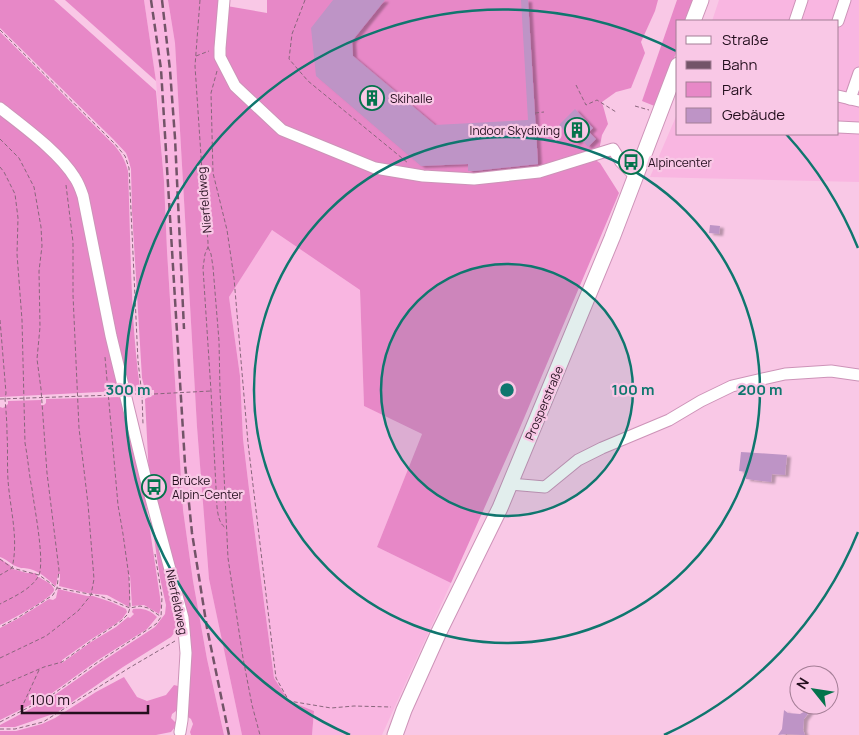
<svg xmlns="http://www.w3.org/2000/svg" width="859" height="735" viewBox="0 0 859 735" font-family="Manrope,sans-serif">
<defs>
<filter id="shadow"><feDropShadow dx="4" dy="2" stdDeviation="1" flood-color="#0004"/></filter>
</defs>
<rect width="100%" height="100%" fill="#f9c8e6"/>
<g fill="#f9b6e1">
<polygon points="144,0 168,0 175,43 197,427 209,579 242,735 224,735 207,659 193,581 183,510 167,251 164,181 156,81"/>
<polygon points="719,0 859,0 859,182 650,177 678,112 678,134 838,134 838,21 712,21"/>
<polygon points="272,230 360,290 364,406 422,434 377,547 451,583 382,735 312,735 314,711 289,701 274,678 249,489 243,439 240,376 229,297"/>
</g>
<g fill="#e788c7">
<polygon points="0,0 54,0 156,91 164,181 167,251 183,510 193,581 207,659 224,735 191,735 190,732 193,724 191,719 185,715 189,662 149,476 145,399 150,396 154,395 154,390 150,390 144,386 142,378 132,211 131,169 128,158 126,153 113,139 0,28"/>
<polygon points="65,0 144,0 156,81"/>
<polygon points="168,0 221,0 221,5 267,13 267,0 658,0 655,11 641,42 645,53 631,88 616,92 602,102 608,124 602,135 597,161 600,163 619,193 519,430 451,583 377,547 422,434 364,406 360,290 272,230 229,297 240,376 243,439 249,489 274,678 289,701 314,711 312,735 242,735 209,579 197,427 175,43"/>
<polygon points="677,0 694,0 686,21 678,21 678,47 657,107 642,101"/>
<path d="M0 32 114 145C121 153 125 160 128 171 131 243 130 316 140 388L139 391H128L86 195 24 121 0 102Z"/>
<polygon points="0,112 63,167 75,186 120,391 0,397"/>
<path d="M121 397 143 483 160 597 161 607 159 614 144 605 132 606 130 575 129 576C130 586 131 597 129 607L107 595 87 593 59 586 60 578V574H58L56 586 54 585C47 578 40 572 30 569 26 568 22 569 18 567 11 565 7 559 0 557V407L3 408 8 404V401L41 400V405H44L46 403V399Z"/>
<polygon points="152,524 180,619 178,628 171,637 123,667 56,713 15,727 0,727 0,725 49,699 100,663 155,627 165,614 166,605 160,578"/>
<path d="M0 559 10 565 11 568 13 569 27 573H35L38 576 37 578 39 577C43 580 53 584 54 589 56 597 8 621 0 625Z"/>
<path d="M58 589 87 596H93L111 602 124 608 126 609 127 612 122 619 114 625 90 640 62 660V663L91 642 116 627 128 617 130 618 134 614 132 612 133 609C143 608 150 610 157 617L147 629 98 660 48 696 0 720V628L19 618 49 599 53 600 56 598Z"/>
<polygon points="124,677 137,697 147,701 166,695 174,685 182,687 179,712 176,711 172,714 171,718 175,722 175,727 171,732 156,735 0,735 0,731 16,731 42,724 55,718 96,692"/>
</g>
<g fill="#be94c6" filter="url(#shadow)">
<polygon points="333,0 385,0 352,41 353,56 435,125 528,120 521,0 528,0 538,164 474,171 468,171 468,164 421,166 316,76 311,28"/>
<polygon points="575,109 593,128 589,132 596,139 588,147 581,139 576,143 559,125"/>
<polygon points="710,225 720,226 719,234 709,233"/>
<polygon points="741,452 787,455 785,475 772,474 771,482 746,479 746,472 739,471"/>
<polygon points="813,707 804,719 803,730 805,735 786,734 778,735 782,729 784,710 788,713 800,714"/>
</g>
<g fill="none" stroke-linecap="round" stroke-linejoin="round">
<defs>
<g id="minor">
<polyline points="224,0 220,48 220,57 235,86 282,130 375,168 423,176 474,179 539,172 613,149 621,162 636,177"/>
<polyline points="795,21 802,0"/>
<polyline points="838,21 845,0"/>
<polyline points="838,96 859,101"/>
<polyline points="850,99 859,73"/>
<path d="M0 108C24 127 59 152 75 178 79 184 81 190 83 196L111 336 145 476 183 618 186 653 182 720 180 732"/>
<polyline points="838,127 859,128"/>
<polyline points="510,484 545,487 578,460 602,448 669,420 701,401 732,386 785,374 831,371 859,375"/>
</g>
<g id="major">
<polyline points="693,21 701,0"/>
<polyline points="395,735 404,710 439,632 500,508 612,238 678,65"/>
</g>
</defs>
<use href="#minor" stroke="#cd93b8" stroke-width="13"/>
<use href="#major" stroke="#cd93b8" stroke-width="17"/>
<g stroke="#89667c" stroke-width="1" stroke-dasharray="4 2.5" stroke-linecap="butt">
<path d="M200 0 195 66 202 171 208 242V247L205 254 203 268 211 391 217 507C218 515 219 524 226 528"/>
<polyline points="305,0 292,34 289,59 308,81 408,163"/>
<polyline points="0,30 115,144 125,156 129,168 138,361 142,395 143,424"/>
<polyline points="196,56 209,51"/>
<polyline points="217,71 211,93 213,173 227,230 234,278 248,443 276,678 289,701 331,708 354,706 391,707"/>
<polyline points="576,85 586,105 597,100 616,112"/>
<polyline points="635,106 649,110"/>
<polyline points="535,113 544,112"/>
<polyline points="0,139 19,158 34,187 41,227 42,246 39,271 40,327 37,359 41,389 47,473 59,570 57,588 53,595 19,617 0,627"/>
<path d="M0 167 4 172 15 194 18 218 17 254 22 320 25 443C28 459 29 474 32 489 34 506 46 565 38 577 30 590 13 597 0 604"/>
<polyline points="208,247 211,254 213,267 219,341 220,390 228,558 243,658 252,705 260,735"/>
<path d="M0 320 6 393 5 399C6 411 7 422 7 434 8 449 7 464 8 480 10 509 19 539 12 568L0 575"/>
<polyline points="135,394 154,394"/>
<polyline points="0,399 114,395"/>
<polyline points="0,559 12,568 39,575 57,588 100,596 130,608 140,606 148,608 160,616"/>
<polyline points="0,658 46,636 78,611 91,595 94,579 88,504 79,428 73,295 73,242 66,185"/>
<polyline points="0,686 44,667 62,662 91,641 121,621 128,614 130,608 129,577 123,534 118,505 105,357"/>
<polyline points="21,709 39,670"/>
<polyline points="0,722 49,697 98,662 156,624 161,617 162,597 155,554"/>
<polyline points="0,729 15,729 43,722 129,668 175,641"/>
</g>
<use href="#minor" stroke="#fff" stroke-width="11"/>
<use href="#major" stroke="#fff" stroke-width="15"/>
<g stroke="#735468" stroke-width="2.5" stroke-dasharray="8 4" stroke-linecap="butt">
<polyline points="151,0 161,69 185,464 192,533 207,628 229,735"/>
<polyline points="162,0 170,70 175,138 184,329"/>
</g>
<polyline stroke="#89667c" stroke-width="1" stroke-dasharray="4 2.5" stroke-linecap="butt" points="154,394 211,391"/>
</g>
<circle cx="507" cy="390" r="126" fill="#0f766e" fill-opacity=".12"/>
<g fill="none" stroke="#0f766e" stroke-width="2.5">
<circle cx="507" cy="390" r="126"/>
<circle cx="507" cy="390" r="253"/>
<path d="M858 532A379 379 0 0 1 664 735M350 735A379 379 0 1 1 676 51M786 134A379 379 0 0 1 858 248"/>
</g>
<defs>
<symbol id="building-ring" viewBox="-11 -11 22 22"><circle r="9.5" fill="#f9c8e6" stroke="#04734c" stroke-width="1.5"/><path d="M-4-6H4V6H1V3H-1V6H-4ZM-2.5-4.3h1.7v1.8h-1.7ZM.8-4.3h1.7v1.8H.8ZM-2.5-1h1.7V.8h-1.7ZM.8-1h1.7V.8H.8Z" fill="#04734c"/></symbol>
<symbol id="bus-ring" viewBox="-11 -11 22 22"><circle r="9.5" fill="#f9c8e6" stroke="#04734c" stroke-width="1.5"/><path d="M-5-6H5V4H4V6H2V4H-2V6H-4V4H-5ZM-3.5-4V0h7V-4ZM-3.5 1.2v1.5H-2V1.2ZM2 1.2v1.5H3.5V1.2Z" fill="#04734c"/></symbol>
</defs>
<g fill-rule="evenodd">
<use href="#building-ring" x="358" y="84" width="28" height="28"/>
<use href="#building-ring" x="563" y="116" width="28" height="28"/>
<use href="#bus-ring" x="617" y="148" width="28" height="28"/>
<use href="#bus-ring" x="140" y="473" width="28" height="28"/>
</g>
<g text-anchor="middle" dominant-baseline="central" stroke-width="4.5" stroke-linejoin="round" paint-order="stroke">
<g font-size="12" fill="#240f1e" stroke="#f9c8e6" text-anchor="start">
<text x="390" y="98">Skihalle</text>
<text x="560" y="130" text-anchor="end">Indoor Skydiving</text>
<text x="648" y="162">Alpincenter</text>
<text x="172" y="480">Brücke<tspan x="172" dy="14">Alpin-Center</tspan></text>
</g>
<g font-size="12" fill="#240f1e" stroke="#f9c8e6">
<text transform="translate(204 200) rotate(-95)">Nierfeldweg</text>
<text transform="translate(544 403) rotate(-67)">Prosperstraße</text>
<text transform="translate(177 602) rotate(78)">Nierfeldweg</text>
</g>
</g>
<circle cx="507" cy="390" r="8" fill="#0f766e" stroke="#f9c8e6" stroke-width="2.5"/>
<g font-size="15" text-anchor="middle" font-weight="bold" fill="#0f766e" stroke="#f9c8e6" stroke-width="4.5" stroke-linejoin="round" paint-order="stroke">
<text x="633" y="395">100 m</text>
<text x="760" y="395">200 m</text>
<text x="128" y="395">300 m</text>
</g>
<rect x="676" y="20" width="162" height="115" fill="#f9c8e6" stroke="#a47e96"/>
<rect x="686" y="36" width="25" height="8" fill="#ffffff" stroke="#a47e96"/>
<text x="722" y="45" font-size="15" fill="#240f1e">Straße</text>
<rect x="686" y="61" width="25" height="8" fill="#735468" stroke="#a47e96"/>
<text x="722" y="70" font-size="15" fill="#240f1e">Bahn</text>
<rect x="686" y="82" width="25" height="15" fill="#e788c7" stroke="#a47e96"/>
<text x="722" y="95" font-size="15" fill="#240f1e">Park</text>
<rect x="686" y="108" width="25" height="15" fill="#be94c6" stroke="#a47e96"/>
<text x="722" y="120" font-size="15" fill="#240f1e">Gebäude</text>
<g transform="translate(814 690) rotate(300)"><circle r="24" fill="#f9c8e6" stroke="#a47e96"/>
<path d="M0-4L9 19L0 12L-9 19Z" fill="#04734c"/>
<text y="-8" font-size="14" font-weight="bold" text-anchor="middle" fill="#240f1e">N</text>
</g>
<path d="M22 705v8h126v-8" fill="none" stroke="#240f1e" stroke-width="2.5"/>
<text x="30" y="705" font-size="15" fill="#240f1e" stroke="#f9c8e6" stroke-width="4" paint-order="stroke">100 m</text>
</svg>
